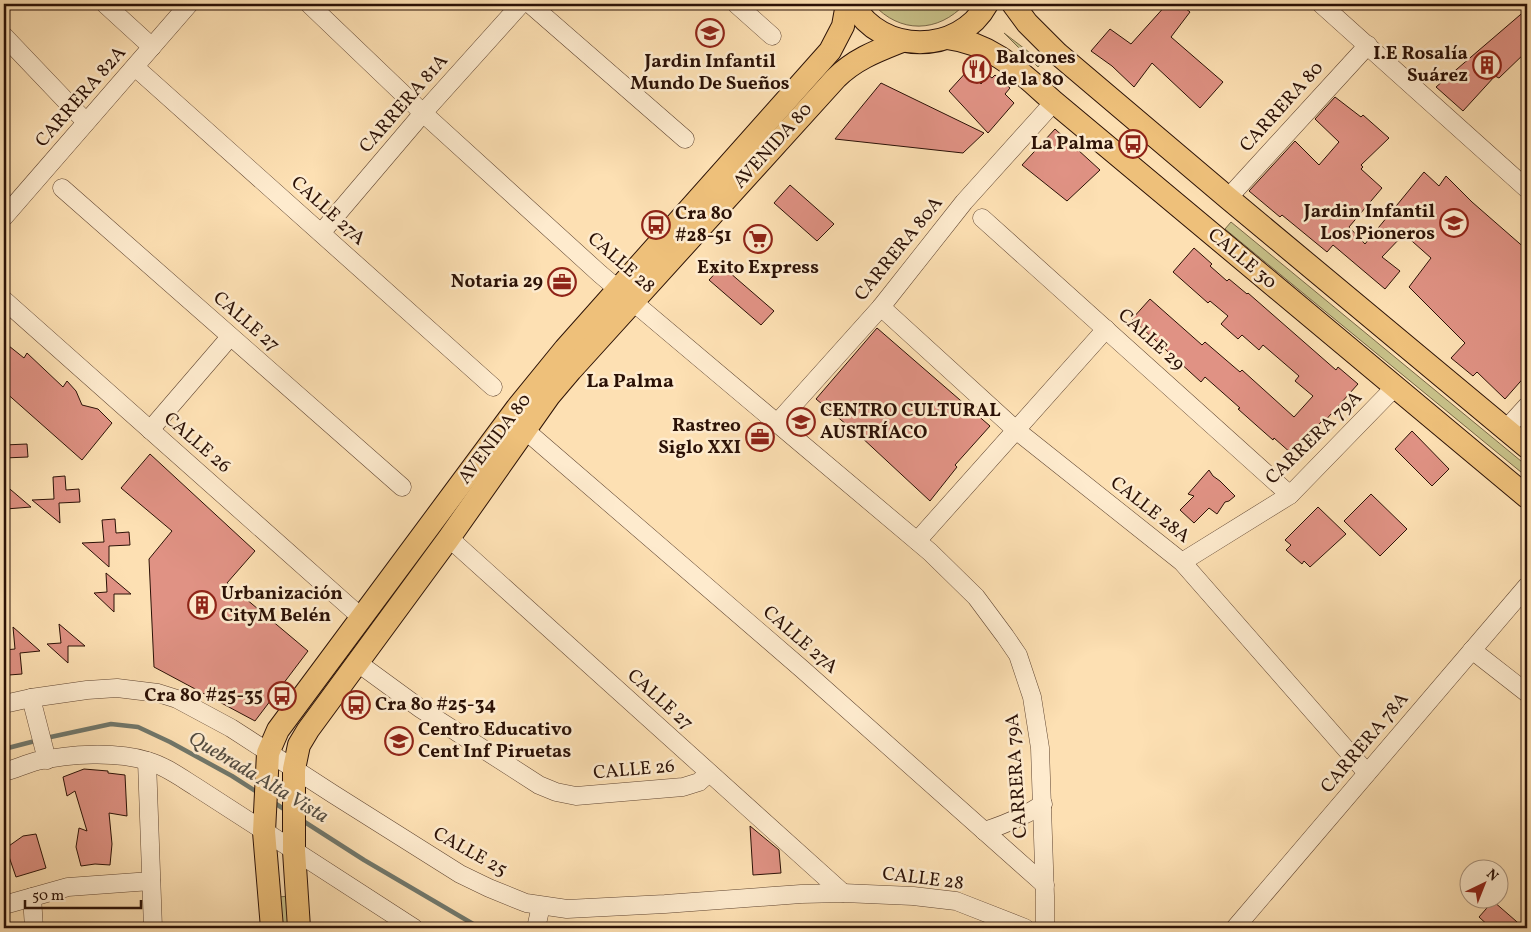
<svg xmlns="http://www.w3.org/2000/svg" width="1531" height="932" viewBox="0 0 1531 932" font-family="Vollkorn,serif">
<rect width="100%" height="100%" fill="#fde0b3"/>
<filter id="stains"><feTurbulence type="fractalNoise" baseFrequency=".004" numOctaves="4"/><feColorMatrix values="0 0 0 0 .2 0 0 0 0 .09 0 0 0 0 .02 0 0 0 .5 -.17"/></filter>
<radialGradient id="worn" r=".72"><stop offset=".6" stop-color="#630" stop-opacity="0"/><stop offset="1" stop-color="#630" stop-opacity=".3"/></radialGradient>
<g fill="#c7c088" stroke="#796847">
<path d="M873 4H965C938 33 900 34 873 4Z"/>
<polygon points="1004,33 1042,62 1038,67"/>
<polygon points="1231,222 1527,466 1527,477 1225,229"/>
<polygon points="290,896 292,928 280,928 278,897"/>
</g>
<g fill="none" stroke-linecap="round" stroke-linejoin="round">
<g stroke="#71786c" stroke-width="4.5">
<polyline points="46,738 111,724 138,727 170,742 232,776 260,794"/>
<polyline points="4,749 39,740"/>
<polyline points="273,802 287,811"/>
<polyline points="300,819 364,860 480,928"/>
</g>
</g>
<g fill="#e09284" stroke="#2b1106">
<polygon points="1167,4 1180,4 1190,12 1171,37 1223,82 1200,108 1152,63 1134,87 1112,66 1091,51 1110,29 1131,44"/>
<polygon points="1527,9 1527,51 1499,78 1495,76 1463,111 1436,87"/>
<polygon points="969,69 981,84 988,75 992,78 995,75 1010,88 1005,94 1014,103 988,133 949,91"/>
<polygon points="881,83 984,133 963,153 835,139"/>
<polygon points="1335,97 1361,117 1363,115 1389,138 1361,165 1363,167 1361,169 1382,188 1349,227 1365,244 1424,172 1439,186 1446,176 1472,202 1527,250 1527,374 1505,399 1477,372 1473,376 1451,358 1465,343 1409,287 1431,258 1404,234 1382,257 1400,271 1385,289 1333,245 1327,252 1282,215 1280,217 1249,191 1295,141 1319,165 1339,142 1315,119"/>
<polygon points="1055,129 1100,170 1067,201 1022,165"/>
<polygon points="790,185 834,224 817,241 774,203"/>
<polygon points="1194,248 1212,264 1210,266 1227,281 1229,279 1247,294 1248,293 1336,370 1338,367 1358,384 1323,423 1321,422 1292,454 1274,438 1273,440 1256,425 1238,409 1240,408 1205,377 1201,382 1132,319 1150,299 1202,345 1205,342 1240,372 1242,370 1294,417 1313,396 1295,381 1299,376 1263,345 1259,350 1242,335 1238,339 1221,324 1228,316 1210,301 1208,303 1173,272"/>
<polygon points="722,266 774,311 761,325 709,280"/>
<polygon points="877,328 990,426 955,465 957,467 930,501 859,435 816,399"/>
<polygon points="4,342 24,358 27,353 63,387 67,381 76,391 82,405 98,409 112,423 82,460 4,391"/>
<polygon points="1412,431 1449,469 1432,486 1395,449"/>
<polygon points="27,444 28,457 4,458 4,445"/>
<polygon points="150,454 255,551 227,583 308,651 255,721 154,667 149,559 172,531 121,488"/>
<polygon points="1209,470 1213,476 1220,481 1235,496 1229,501 1225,502 1217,514 1209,508 1194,523 1180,510 1194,496 1188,494"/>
<polygon points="65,476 66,490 79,489 80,502 59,503 60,523 32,500 54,499 53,477"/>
<polygon points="4,484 31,507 6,509"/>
<polygon points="1371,494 1407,529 1380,556 1344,521"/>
<polygon points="1318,507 1346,534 1310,567 1304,561 1302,564 1286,550 1291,545 1285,540"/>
<polygon points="115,519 116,533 129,532 130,545 109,546 109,567 82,543 104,542 102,520"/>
<polygon points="106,573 131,594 114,594 114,612 94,593 107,592"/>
<polygon points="59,624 85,646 68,646 68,663 47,644 61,643"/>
<polygon points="13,627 40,651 20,653 22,674 9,675 8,662 4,662 4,650 15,649"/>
<polygon points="84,769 108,771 108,773 125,775 127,816 109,813 112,844 110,865 95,864 81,866 76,847 79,828 87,831 75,791 67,796 63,777"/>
<polygon points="750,826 779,850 781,873 753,875"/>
<polygon points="36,834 46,868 16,877 6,848 23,836"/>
<polygon points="1493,901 1524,928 1491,928 1479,917"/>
</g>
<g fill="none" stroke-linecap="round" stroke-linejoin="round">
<defs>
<g id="minor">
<polyline points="105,4 152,47"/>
<polyline points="309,4 423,113 600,274 930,552 976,597 1005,636 1018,655 1032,697 1040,748 1045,896 1045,928"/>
<polyline points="530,4 685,139"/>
<polyline points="736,4 772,36"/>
<polyline points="1321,4 1527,189"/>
<polyline points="4,36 86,122"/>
<polyline points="135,67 493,387"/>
<polyline points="62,188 402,487"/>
<polyline points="1228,198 1368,45"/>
<polyline points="4,217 189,4"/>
<polyline points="982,218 1290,495"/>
<polyline points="321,233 423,113 521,4"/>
<polyline points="4,300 362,618"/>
<polyline points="881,307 1016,430 1182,562 1367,773"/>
<polyline points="777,423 881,307 964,202 1054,102"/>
<polyline points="1506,429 1527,406"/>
<polyline points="150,430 230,337"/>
<polyline points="525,430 802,669 1045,885"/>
<polyline points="449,538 843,893"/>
<polyline points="917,541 1106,329"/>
<polyline points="1182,562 1290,495 1395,387"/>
<polyline points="1472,650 1527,693"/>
<polyline points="358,663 421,709 539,785 556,792 576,796 683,787 699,782 709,773"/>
<polyline points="31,698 47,760"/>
<polyline points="4,704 31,698 87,690 117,688 158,693 177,699 231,728 333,794 460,874 489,888 526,903 567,909 665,904 801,894 843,893 913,896 956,901 1025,928"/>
<polyline points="147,761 153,928"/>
<path d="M4 772C15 769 26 764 37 761 70 754 115 751 148 761 165 766 180 777 196 787L414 928"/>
<path d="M984 831C1007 824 1023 817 1043 804"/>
<polyline points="32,897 34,928"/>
<polyline points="4,905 68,887 151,881"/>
<polyline points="536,928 541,906"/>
<polyline points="1235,928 1527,586"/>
</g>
<g id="major">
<path d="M853 4C881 55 959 55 987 4"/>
<polyline points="1013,4 1027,23 1058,54 1228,198 1527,447"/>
<path d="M948 38C994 44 1021 73 1054 102L1527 497"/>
<polyline points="272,928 264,832 268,753 278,730 517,408 565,349 830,51 843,26 847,4"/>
<path d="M299 928 294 851V769L299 745 308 730 449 538 549 396 571 370 836 78C855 59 877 51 902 41"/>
</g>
</defs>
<use href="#minor" stroke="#604531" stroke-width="19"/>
<use href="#major" stroke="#2b1106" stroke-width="24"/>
<use href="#minor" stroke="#feebce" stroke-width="18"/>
<use href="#major" stroke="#eec07a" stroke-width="22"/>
</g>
<defs>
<symbol id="school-ring" viewBox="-11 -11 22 22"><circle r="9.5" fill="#feebce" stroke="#8f2418" stroke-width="1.5"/><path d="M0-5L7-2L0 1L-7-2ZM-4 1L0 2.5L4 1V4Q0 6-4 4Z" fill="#8f2418"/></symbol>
<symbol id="building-ring" viewBox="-11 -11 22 22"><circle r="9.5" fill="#feebce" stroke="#8f2418" stroke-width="1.5"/><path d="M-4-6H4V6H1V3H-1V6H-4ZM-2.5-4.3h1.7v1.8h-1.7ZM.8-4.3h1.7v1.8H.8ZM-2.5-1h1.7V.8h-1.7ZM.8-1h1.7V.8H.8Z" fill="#8f2418"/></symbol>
<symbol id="restaurant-ring" viewBox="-11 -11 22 22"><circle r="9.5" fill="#feebce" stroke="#8f2418" stroke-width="1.5"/><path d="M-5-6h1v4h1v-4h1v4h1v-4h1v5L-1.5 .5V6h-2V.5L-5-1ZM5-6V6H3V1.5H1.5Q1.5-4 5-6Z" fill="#8f2418"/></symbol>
<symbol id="bus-ring" viewBox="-11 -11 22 22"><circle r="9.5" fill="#feebce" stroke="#8f2418" stroke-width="1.5"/><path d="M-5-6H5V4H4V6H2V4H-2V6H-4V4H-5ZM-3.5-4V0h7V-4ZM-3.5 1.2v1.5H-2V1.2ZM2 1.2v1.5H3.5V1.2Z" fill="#8f2418"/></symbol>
<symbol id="supermarket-ring" viewBox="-11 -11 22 22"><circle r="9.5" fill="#feebce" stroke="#8f2418" stroke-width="1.5"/><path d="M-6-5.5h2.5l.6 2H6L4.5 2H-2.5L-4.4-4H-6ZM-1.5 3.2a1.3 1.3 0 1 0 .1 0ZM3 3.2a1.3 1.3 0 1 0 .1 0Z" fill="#8f2418"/></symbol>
<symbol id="office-ring" viewBox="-11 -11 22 22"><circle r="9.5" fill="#feebce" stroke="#8f2418" stroke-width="1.5"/><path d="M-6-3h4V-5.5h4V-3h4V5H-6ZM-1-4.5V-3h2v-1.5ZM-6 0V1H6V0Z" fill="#8f2418"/></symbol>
</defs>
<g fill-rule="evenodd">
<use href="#school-ring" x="694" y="17" width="32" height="32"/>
<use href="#building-ring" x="1471" y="49" width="32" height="32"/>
<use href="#restaurant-ring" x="961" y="53" width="32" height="32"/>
<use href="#bus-ring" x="1117" y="128" width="32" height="32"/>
<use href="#school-ring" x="1438" y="207" width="32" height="32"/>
<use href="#bus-ring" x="640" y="209" width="32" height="32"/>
<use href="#supermarket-ring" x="742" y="223" width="32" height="32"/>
<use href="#office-ring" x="546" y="266" width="32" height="32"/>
<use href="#school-ring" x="785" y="406" width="32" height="32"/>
<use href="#office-ring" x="744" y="421" width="32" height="32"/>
<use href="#building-ring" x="186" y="589" width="32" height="32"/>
<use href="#bus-ring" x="266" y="680" width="32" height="32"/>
<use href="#bus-ring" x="340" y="689" width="32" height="32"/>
<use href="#school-ring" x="383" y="725" width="32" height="32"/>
</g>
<g text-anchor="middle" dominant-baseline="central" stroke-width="5" stroke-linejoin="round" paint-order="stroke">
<g font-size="19" font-weight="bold" fill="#2b1106" stroke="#feebce" text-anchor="end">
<text x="1468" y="54">I.E Rosalía<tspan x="1468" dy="22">Suárez</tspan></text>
<text x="996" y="58" text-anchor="start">Balcones<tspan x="996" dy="22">de la 80</tspan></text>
<text x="710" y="62" text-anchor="middle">Jardin Infantil<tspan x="710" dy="22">Mundo De Sueños</tspan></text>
<text x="1114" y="144">La Palma</text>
<text x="1435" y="212">Jardin Infantil<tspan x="1435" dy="22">Los Pioneros</tspan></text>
<text x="675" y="214" text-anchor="start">Cra 80<tspan x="675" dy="22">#28-51</tspan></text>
<text x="758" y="268" text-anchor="middle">Exito Express</text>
<text x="543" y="282">Notaria 29</text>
<text x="820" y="411" text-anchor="start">CENTRO CULTURAL<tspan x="820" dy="22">AUSTRÍACO</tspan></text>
<text x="741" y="426">Rastreo<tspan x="741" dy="22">Siglo XXI</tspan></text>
<text x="221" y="594" text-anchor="start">Urbanización<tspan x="221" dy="22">CityM Belén</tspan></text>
<text x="263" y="696">Cra 80 #25-35</text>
<text x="375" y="705" text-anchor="start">Cra 80 #25-34</text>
<text x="418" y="730" text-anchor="start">Centro Educativo<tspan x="418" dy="22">Cent Inf Piruetas</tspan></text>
</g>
<g font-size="19" fill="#2b1106" stroke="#feebce">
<text transform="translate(81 97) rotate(-49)">CARRERA 82A</text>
<text transform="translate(404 104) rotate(-49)">CARRERA 81A</text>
<text transform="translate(1282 107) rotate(-48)">CARRERA 80</text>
<text transform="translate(773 146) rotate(-48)">AVENIDA 80</text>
<text transform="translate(328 211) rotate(42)">CALLE 27A</text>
<text transform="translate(899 249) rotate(-51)">CARRERA 80A</text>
<text transform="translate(1242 259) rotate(40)">CALLE 30</text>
<text transform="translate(621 263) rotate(41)">CALLE 28</text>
<text transform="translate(246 322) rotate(41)">CALLE 27</text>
<text transform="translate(1151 340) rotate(42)">CALLE 29</text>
<text transform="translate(1314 438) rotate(-44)">CARRERA 79A</text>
<text transform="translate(495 439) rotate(-53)">AVENIDA 80</text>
<text transform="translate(197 443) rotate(41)">CALLE 26</text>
<text transform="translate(1150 510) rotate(38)">CALLE 28A</text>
<text transform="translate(800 640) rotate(41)">CALLE 27A</text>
<text transform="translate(660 700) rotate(42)">CALLE 27</text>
<text transform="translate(1365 743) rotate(-50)">CARRERA 78A</text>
<text transform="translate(634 770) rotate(-5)">CALLE 26</text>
<text transform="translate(1017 776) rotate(-94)">CARRERA 79A</text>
<text transform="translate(470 852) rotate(29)">CALLE 25</text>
<text transform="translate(923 879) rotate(7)">CALLE 28</text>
</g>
<g font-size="20" font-weight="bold" fill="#2b1106" stroke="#feebce">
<text x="630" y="382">La Palma</text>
</g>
<g font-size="20" font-style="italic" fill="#544d42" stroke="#feebce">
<text transform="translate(258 778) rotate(31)">Quebrada Alta Vista</text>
</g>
</g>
<rect width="1531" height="932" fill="none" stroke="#fde0b3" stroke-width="20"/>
<rect x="5" y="5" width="1521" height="922" fill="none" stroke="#2b1106" stroke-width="2.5"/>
<rect x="10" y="10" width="1511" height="912" fill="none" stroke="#2b1106"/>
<g transform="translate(1484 884) rotate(43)"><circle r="24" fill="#feebce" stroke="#aa947e"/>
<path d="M0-4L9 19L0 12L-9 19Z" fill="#8f2418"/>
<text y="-8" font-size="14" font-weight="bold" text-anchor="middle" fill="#2b1106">N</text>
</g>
<path d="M25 900v8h116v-8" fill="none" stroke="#2b1106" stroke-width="2.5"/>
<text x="32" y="900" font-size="15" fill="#2b1106" stroke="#feebce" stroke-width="4" paint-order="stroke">50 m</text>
<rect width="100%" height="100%" filter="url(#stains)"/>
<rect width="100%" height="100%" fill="url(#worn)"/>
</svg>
